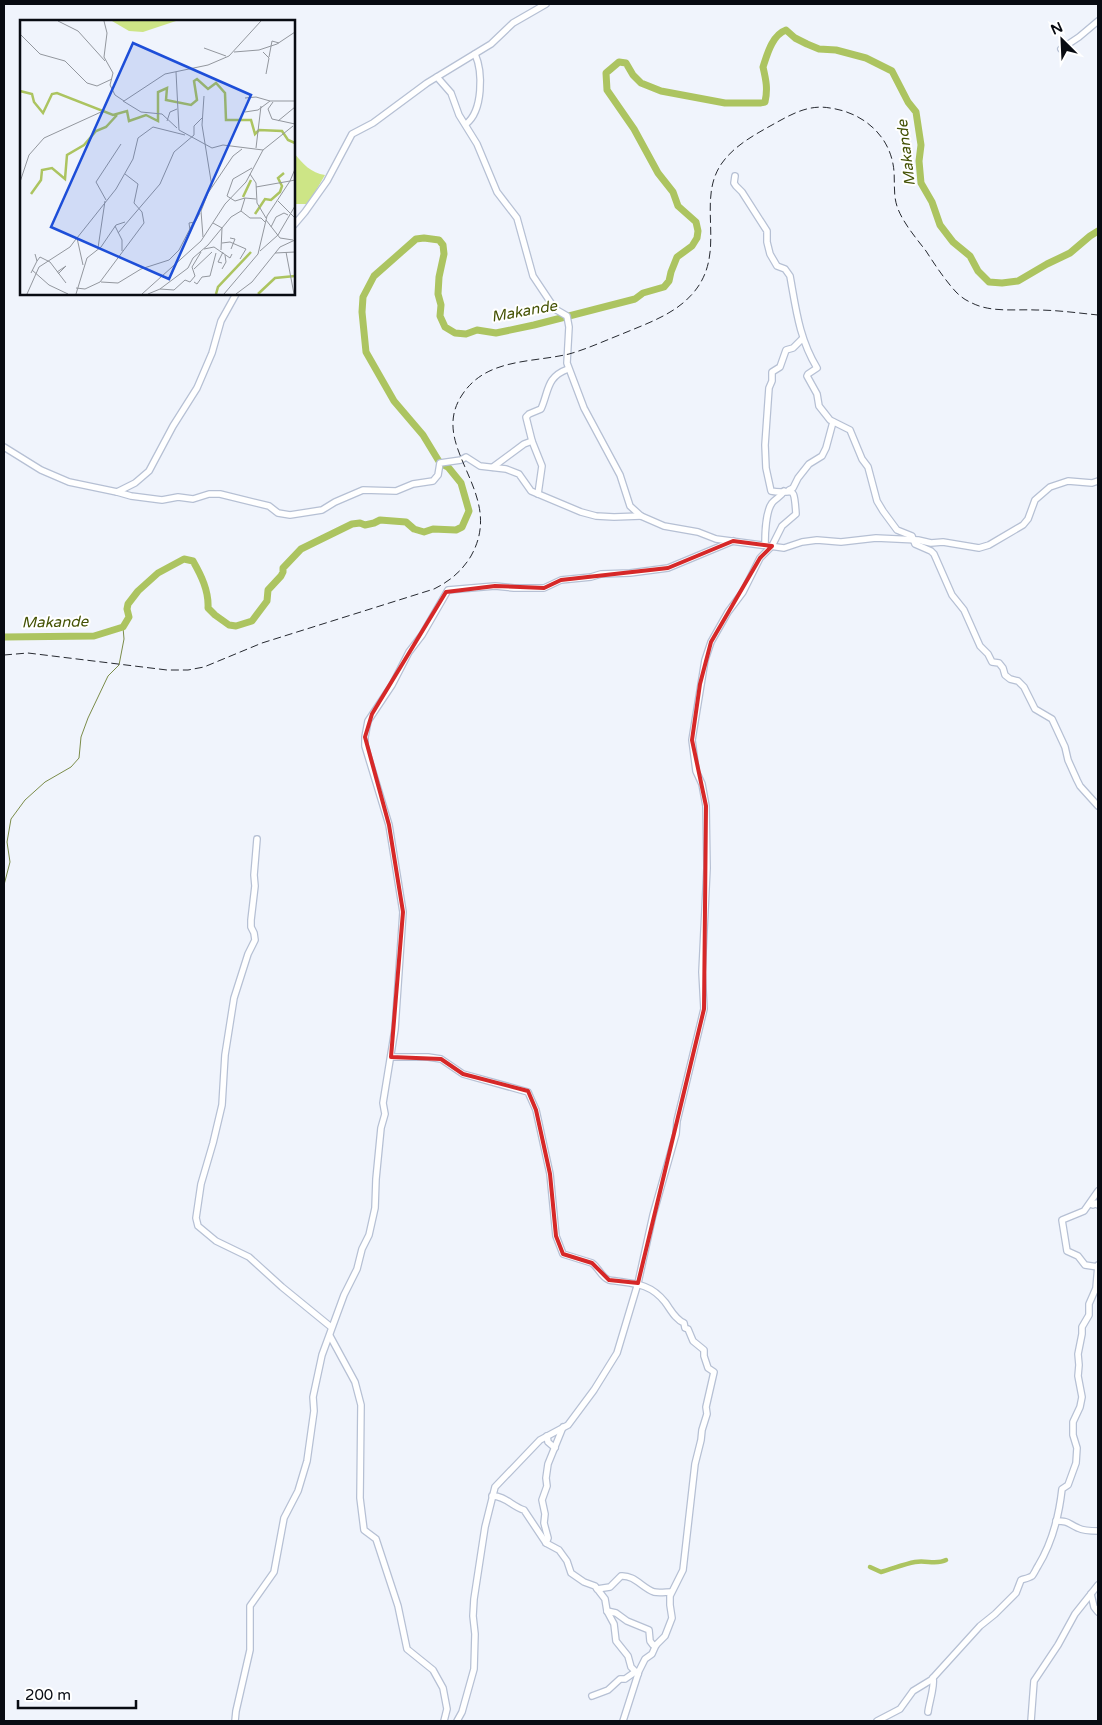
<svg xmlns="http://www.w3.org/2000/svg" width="1102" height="1725" viewBox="0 0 1102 1725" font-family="'Varela Round',sans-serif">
<rect width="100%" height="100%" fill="#f0f4fc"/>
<path fill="#cde586" d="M294 153C303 164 311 173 325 175L308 204H294Z"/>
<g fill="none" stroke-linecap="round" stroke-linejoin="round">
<polyline stroke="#7b8c49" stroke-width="1" points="4,885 10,862 7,842 11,819 25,800 45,782 71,767 79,758 81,737 88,718 108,676 119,665 124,639 123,627"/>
<path stroke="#acc460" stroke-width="4.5" d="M870 1567 881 1572C892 1569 904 1564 915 1562 926 1560 937 1565 946 1560"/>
<path stroke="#acc460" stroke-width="7" d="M4 637 94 636 123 627 129 617 127 609 128 604 138 591 158 573 184 559 193 561C201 575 209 591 208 608L215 615 229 625 236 626 252 621 267 601 268 590 281 576 283 572V568L301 549 352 524 360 523 365 525 374 523 380 520 406 522 414 529 424 532 433 529 456 530 462 527 469 511 461 483 448 467 440 463 423 435 394 401 366 352 362 312 363 297 374 276 416 239 424 238 439 240 443 245 444 254 439 277 438 294 441 305 440 316 445 327 455 333 466 334 477 330 496 333 534 325 635 299 643 293 664 287 669 281 671 272 677 257 692 246 697 238 698 231 696 222 678 206 673 192 658 173 634 129 607 90 606 73 619 62 626 63 633 75 641 83 661 91 725 103H760L765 102C768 89 766 80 763 67 767 55 772 35 786 30L795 38 807 44 819 49 836 50 866 58 892 71 908 102 916 112 921 145 919 161 921 183 932 202 940 225 953 242 970 256 978 271 989 282 1002 283 1018 281 1047 264 1070 253 1090 236 1098 231"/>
<defs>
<g id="minor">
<polyline points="1061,49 1079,37 1098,21"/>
<polyline points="437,77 451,93 459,115 477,144 497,192 517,218 533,276 555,309 567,316 569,327 567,363 584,408 620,475 630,506 641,516 664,526 698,532 716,539 784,548 802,542 817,540 841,542 876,538 918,540 931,543 943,542 979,548 989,545 1023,525 1028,519 1035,500 1050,487 1068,481 1092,483 1098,481"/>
<path d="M466 124C483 111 483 72 475 54"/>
<path d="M735 176 734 183 736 186 742 192 767 231V242L770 254 777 266 785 269 790 276C796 309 799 338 817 368L808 374 807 376 817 394 819 406 830 420 850 430 862 459 868 467 877 501 883 511 897 530 912 536 915 544 931 551 934 554 952 595 964 610 980 646 988 654 992 662 999 663 1003 668 1005 675 1010 679 1018 681 1024 687 1035 709 1052 719 1065 747 1068 760 1077 780 1080 786 1098 806"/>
<polyline points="294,225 305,212 327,181 352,134 373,123 427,83 491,44 513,23 546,4"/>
<polyline points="4,447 41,470 69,482 117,492 135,483 149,471 173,426 197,388 212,353 221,321 236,294"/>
<polyline points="493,467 524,444 532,441"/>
<polyline points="789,490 793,488 798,478 809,464 822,456 826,448 833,422"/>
<polyline points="117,492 131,496 162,500 178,497 193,499 209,494 220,494 269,506 278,513 290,515 322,510 335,502 363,490 396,491 413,484 433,481 438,475 440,463 461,460 466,457 480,466 506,469 519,474 531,491 581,512 596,516 614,517 641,516"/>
<path d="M538 494 542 466 532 441 526 417 529 414 541 409C549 391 546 377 568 369"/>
<path d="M765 544C765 534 766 511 772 503 776 498 781 497 784 491"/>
<polyline points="257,839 254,875 255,886 251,920 251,927 254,933 255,940 248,954 234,998 225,1055 222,1105 213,1143 201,1184 196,1218 198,1226 216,1241 249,1257 282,1287 331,1327"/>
<path d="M391 1057H428L441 1059 463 1074 528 1092 536 1110 550 1174 556 1236 563 1254 592 1263C599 1268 601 1277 609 1280 633 1284 649 1282 665 1302 671 1310 675 1319 684 1323L685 1328 688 1329 693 1341 704 1350V1356L708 1368 714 1372 706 1407 707 1414 702 1430 701 1440 695 1464 683 1570 670 1596V1605L672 1618 665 1636 656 1645 652 1654 645 1659 639 1671 623 1721"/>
<polyline points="1090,1204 1093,1205 1096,1203 1098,1205"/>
<polyline points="1098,1267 1085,1265 1078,1256 1067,1251 1062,1220 1084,1211 1098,1191"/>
<polyline points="330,1336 355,1382 361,1405 360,1498 364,1530 376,1539 398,1606 407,1649 433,1670 443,1688 447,1709 444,1721"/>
<polyline points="547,1436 548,1442 555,1448"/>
<path d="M492 1496C504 1495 513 1507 524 1510L546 1543 559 1550 567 1561 571 1573 584 1582 595 1586 605 1599 607 1611 614 1624 616 1641 628 1656 631 1667 638 1674"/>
<path d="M1056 1521C1069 1521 1067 1523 1078 1528 1084 1531 1092 1531 1098 1531"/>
<polyline points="546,1543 548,1538 544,1523 545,1514 542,1500 547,1486 546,1478 548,1464 563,1427"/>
<path d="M597 1589 610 1587 621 1576C635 1575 642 1588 654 1592 659 1593 666 1592 671 1592"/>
<polyline points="1091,1594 1094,1607 1098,1612"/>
<polyline points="607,1611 616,1613 627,1621 649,1630 650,1641 653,1645 656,1645"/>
<polyline points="592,1696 608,1690 620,1679 625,1679 635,1672"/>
<path d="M928 1712C929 1703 935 1686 933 1678"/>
<polyline points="235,1721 236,1711 250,1650 250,1606 274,1572 284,1518 298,1491 307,1461 314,1411 313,1397 322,1355 344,1295 357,1269 362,1249 369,1235 375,1208 376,1179 381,1128 385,1114 383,1103 395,1029 403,912 389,825 365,746 365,737 368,721 392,685 409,652 422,635 448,590 495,586 514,588 544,588 561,580 591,577 601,574 630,573 668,568 733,541"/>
<path d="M457 1721 462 1712 474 1669 475 1634 473 1616 474 1599 485 1527 495 1487 540 1440 568 1425 594 1390 617 1353 638 1283 653 1215 676 1134 677 1121 704 1009 702 972 707 868 706 806 702 784 696 771 692 740 705 660 711 642 728 612 743 592 760 558 772 546 782 526 796 514C794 481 793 496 771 491L766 468 765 445 769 388 772 381V372L780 367 786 350 793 348 802 339"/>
<path d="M877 1721 900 1709 913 1691 931 1680 980 1626 995 1614 1016 1593 1021 1580C1024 1579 1029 1578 1032 1576 1034 1574 1036 1569 1038 1566 1052 1543 1059 1516 1062 1489L1068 1485 1076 1463 1077 1448 1073 1435V1422L1080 1407 1082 1397 1078 1376 1079 1365 1078 1354 1082 1334V1327L1089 1315V1304L1096 1288 1098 1265"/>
<polyline points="1031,1721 1034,1681 1058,1645 1075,1614 1098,1585"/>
</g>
</defs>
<use href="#minor" stroke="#b6c0d4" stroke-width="8"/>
<use href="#minor" stroke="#fff" stroke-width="5.5"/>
<path stroke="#262930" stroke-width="1" stroke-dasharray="8 4" stroke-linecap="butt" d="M4 655 28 653 167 670H188L204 667 262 643 434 589C450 581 462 571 471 556 507 492 427 448 462 395 486 358 531 363 569 354 587 349 604 341 622 334 648 323 676 314 694 292 728 251 695 201 722 163 734 146 754 135 772 125 790 115 808 104 830 108 860 112 887 132 893 164 896 179 892 194 898 209 904 224 916 238 926 251 935 265 945 280 956 292 960 296 965 300 970 302 990 313 1014 309 1036 310 1057 310 1078 313 1098 315"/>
</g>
<path fill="none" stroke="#d62828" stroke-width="4" stroke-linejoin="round" d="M733 541 772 546 760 558 711 642 700 684 692 740 706 806 704 1009 638 1283 609 1280 592 1263 563 1254 556 1236 550 1174 536 1110 528 1091 463 1074 441 1059 391 1057 403 912 389 825 365 737 372 714 446 592 495 586 544 588 561 580 668 568Z"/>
<g text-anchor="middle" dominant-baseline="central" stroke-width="4" stroke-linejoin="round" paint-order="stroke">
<g font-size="15" font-style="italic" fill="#445204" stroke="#fff">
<text transform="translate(906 153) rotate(-97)">Makande</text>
<text transform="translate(524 311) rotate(-10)">Makande</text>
<text transform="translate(55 622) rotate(-1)">Makande</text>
</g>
</g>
<g transform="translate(20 20)">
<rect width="275" height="275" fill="#f0f4fc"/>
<path d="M92 1H156L123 12 109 11Z" fill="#cde586"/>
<path fill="none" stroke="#acc460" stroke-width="2.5" d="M0 71 12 74 14 82 23 93 32 74 37 73 93 95 107 91 109 101 126 95 138 101V72L147 68 146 80 171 85 177 80 174 61 177 59 188 69 196 63 205 73 206 100H231L235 114 239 110 262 111 268 120 275 123M11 174 21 160 22 150 32 148 45 159 47 135 64 125 76 111 86 107 97 95M223 177 231 160M235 194 245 179 251 180 260 172 262 166 258 158 264 153M196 274 198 267 231 232M238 274 255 258 275 256"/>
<path fill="none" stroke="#93979e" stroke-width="1" d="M38 1 58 11 85 41M84 1 87 13 84 37 93 53 90 65 95 75 104 81 145 54 188 45 209 36 241 1M0 14 20 34 45 41 67 63 77 66 92 59M184 28 206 36M214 32 239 30 257 24 275 12M243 32 249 38 246 54M249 37 252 21 259 23M184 76 182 105 192 167M225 78 236 77 250 81M103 81 121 92 142 94 157 108M253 82 248 89 252 99 275 104M225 92 238 90 250 81H275M147 101 150 92 157 89M258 101 275 87M236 128 241 86M243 130 273 106M230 154 236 163 237 183 246 198M0 162 9 135 24 118 81 92M236 167 270 161 275 149M225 178 215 181 207 176 213 159 232 148M86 180 76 162 101 124M258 181 275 198M221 191 225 178 236 179M246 200 260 218 273 220M193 203 202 208 201 230M95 206 102 220V231M251 207 256 197 264 193 268 195M170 210 169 203 175 202 180 193M98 213 140 164 154 132 174 115V106L183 97M183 217 181 191 188 173 213 136 222 129M210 218 215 219 211 229M202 223 210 222 226 229 220 239M78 228 85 181M184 229 194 227 210 238 212 234M240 231 258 215 275 186M266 232 274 274M255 233 275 232M17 241 20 237 30 242 46 263M202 243 198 242 203 232M63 245 57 218 96 169 113 139 118 118 133 107 165 115M174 249 192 232M202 249 206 242 205 235M12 250 29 265 48 274M37 252 46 246 38 254M11 253 17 241 15 234M81 262 98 263 121 249 149 240 159 230 173 203M170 262 175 256 172 247 181 232M174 262 177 264 182 257 190 256 196 233M56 268 65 269 80 262 124 203 122 192 114 183 118 164 105 154M140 269 168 248 173 238 188 225 211 197 221 191 230 198H241L245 202M7 274 19 247 50 227 56 219M56 274 67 238 81 227 96 205 105 202M122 274 181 221 205 184 226 162 243 130 203 125 192 128 159 110 156 52M128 274 140 269 154 270 165 260 170 262M204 274 238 234 247 196 270 161 275 160M216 274 232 262 260 227 275 220"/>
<path fill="#1d4ed8" fill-opacity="0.15" stroke="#1d4ed8" stroke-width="2.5" d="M113 23 231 75 149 259 31 207Z"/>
<rect width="275" height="275" fill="none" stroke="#080b12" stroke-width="2.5"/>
</g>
<rect width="1102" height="1725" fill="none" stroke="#080b12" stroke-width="10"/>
<g transform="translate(1062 40) rotate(336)" stroke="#ffffff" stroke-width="4" paint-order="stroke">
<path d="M0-4L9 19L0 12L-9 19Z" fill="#080b12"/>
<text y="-8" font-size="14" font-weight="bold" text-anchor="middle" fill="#080b12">N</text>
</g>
<path d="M18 1700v8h118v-8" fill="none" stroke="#080b12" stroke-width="2.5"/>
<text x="25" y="1700" font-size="15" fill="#080b12" stroke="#ffffff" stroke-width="4" paint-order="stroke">200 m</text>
</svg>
